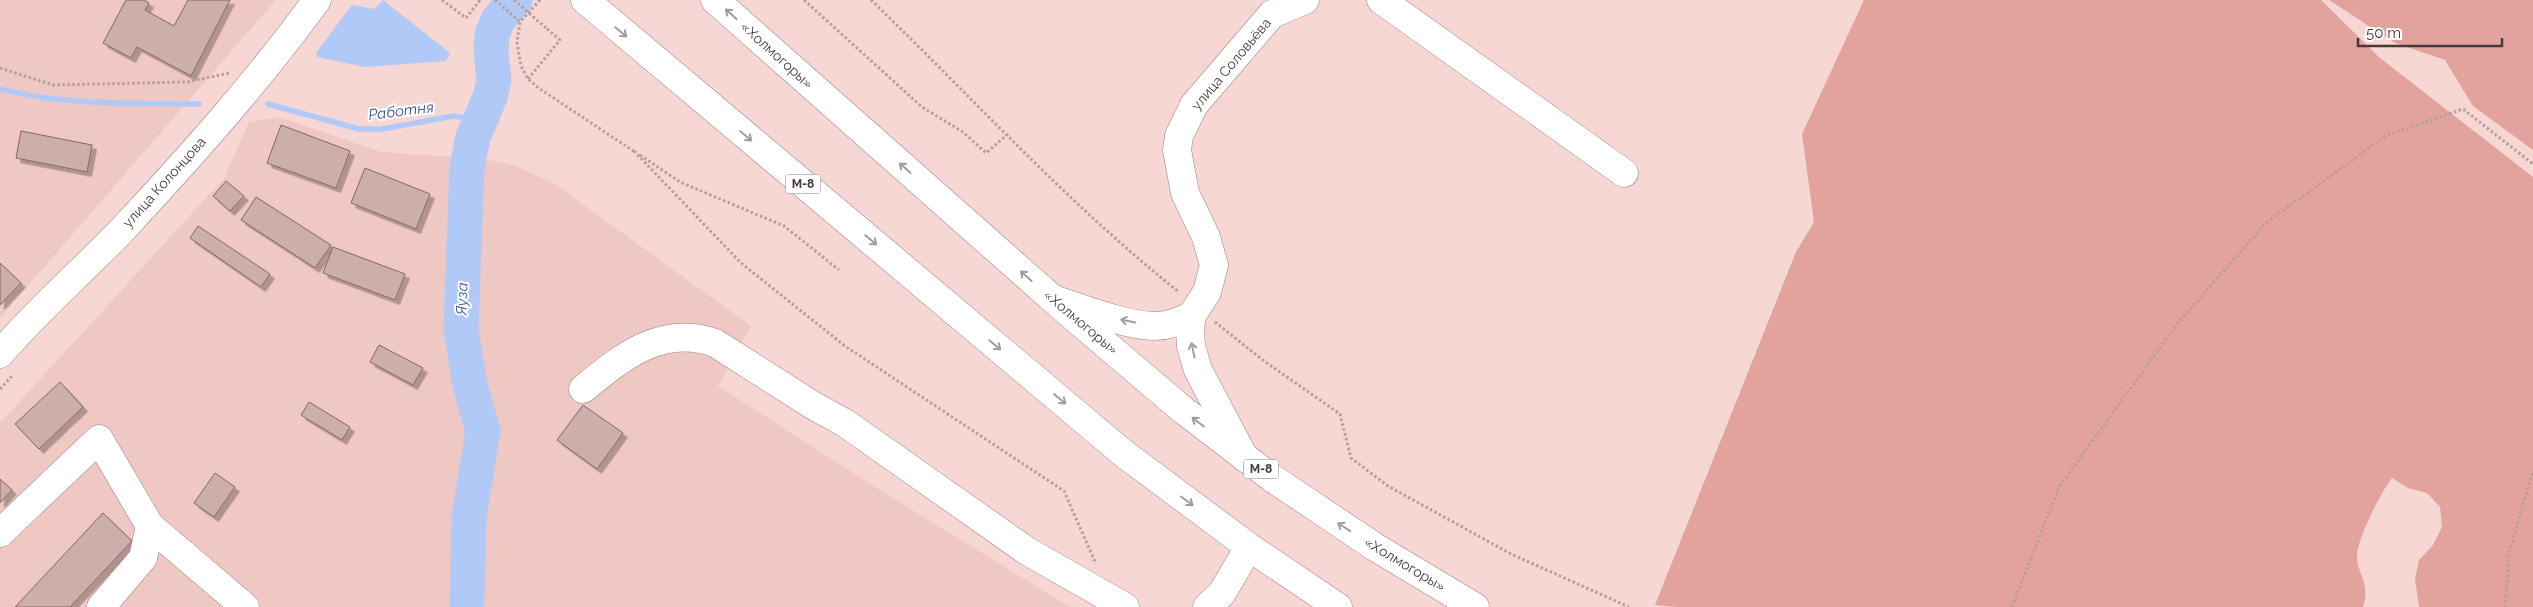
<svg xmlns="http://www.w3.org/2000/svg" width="2533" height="607" viewBox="0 0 2533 607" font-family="Raleway,sans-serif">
<defs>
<filter id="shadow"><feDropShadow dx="4.5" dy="4.5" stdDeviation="0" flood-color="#0004"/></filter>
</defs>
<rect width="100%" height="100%" fill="#f7d7d3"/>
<g fill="#f0c8c3">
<polygon points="0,0 276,0 0,318"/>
<polygon points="279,117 381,152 483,159 515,165 556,185 751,326 718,386 883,492 1070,607 0,607 0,423 225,177 249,122"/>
</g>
<g fill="#e1a39c">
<path d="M1864 0H2321L2380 58 2533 177V607H2419L2415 579 2419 560 2433 545 2442 527 2440 507 2427 493 2408 488 2392 478C2381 492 2358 537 2357 555 2357 576 2371 582 2363 607H1676L1655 605 1796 252 1814 222 1802 134Z"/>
<polygon points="2329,0 2533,0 2533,150 2473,106 2445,60 2395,43"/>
</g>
<polygon fill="#b1c9f7" points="383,0 450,53 446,61 365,67 317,57 316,53 352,5 374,9"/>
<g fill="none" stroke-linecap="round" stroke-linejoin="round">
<g stroke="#b1c9f7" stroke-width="5.5">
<path d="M0 89C65 106 133 103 199 104"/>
<polyline points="268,104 359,129 382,129 454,116 480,120"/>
</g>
<polyline stroke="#b1c9f7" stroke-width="35" points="467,607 469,517 483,431 470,385 461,329 467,167 473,137 490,97 494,80 491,52 492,35 498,20 515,0"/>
</g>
<g fill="#ccaeaa" stroke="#826663" filter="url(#shadow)">
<polygon points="126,0 144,0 149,3 145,10 174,26 188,0 230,0 191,76 137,47 131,58 103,43"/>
<polygon points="281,125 350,151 336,188 267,163"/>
<polygon points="21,131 92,145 87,172 16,158"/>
<polygon points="365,168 430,194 416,229 351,203"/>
<polygon points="226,181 244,196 230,211 213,196"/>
<polygon points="256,197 331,245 315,268 241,220"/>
<polygon points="198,226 270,274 261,287 190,238"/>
<polygon points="333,247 405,274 395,300 323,273"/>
<polygon points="0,263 21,283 0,305"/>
<polygon points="379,345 423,368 413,385 370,362"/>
<polygon points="60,382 83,407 39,449 15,424"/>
<polygon points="309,402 350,427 342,440 301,415"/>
<polygon points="583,405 623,433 597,469 557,440"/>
<polygon points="215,473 235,487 214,517 194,503"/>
<polygon points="0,479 12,490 0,503"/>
<polygon points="103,513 132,541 70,607 15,607"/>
</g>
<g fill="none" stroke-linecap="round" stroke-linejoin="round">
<defs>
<g id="minor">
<polyline points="1381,0 1624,173"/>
<path d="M1053 299C1081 308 1126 326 1155 326 1168 326 1181 321 1192 315"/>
<path d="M0 354C38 309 83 271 123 229 191 156 258 81 317 0"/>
<path d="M583 389C622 357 662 324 715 343L814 406 845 423 1027 551 1125 607"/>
<polyline points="1244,457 1198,370 1191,346 1190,328 1192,315 1207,292 1214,265 1206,237 1185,193 1177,150 1179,136 1194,105 1272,14 1305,0"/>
<polyline points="150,526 245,607"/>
<polyline points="0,533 99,439 150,526 143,558 101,607"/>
<polyline points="1207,607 1222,593 1249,547"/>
</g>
<g id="highway">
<polyline points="585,0 1123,453 1249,547 1338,607"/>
<polyline points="715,0 1063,308 1183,410 1272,478 1375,547 1475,607"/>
</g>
</defs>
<use href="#minor" stroke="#9d807d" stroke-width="29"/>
<use href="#highway" stroke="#9d807d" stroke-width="29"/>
<g stroke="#b79e9b" stroke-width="3" stroke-dasharray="2.5 2.5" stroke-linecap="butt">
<polyline points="442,0 466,18 480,0"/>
<polyline points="495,0 520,22"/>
<polyline points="540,0 520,22 517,42 521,66 528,79 540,89 635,152"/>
<polyline points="804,0 922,107 963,132 986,153 1008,134"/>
<path d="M871 0C973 98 1068 204 1179 292"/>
<polyline points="0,68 53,85 187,82 230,73"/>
<polyline points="528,79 560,40 546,28"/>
<polyline points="634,151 741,263 845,346 1064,491 1096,564"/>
<polyline points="640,155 680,182 784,226 839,270"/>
<polyline points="1215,322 1264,361 1340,414 1351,458 1388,486 1511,554 1629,607"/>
<polyline points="0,389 13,375"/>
<polyline points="2012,607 2059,487 2178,323 2266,223 2387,135 2463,109 2533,164"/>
<polyline points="2505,607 2509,553 2533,470"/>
</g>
<use href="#minor" stroke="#fff" stroke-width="28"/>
<use href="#highway" stroke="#fff" stroke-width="28"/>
<polyline stroke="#b79e9b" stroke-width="3" stroke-dasharray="2.5 2.5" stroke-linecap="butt" points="514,0 546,28"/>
</g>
<defs><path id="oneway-shaft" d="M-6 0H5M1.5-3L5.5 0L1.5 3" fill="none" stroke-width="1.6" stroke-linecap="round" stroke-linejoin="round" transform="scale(1.25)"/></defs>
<g stroke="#a29c9c">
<use href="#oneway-shaft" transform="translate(731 14) rotate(-138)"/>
<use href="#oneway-shaft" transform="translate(621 32) rotate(40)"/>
<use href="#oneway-shaft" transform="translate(746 136) rotate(40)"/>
<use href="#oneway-shaft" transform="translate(905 168) rotate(-138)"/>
<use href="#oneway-shaft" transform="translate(871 240) rotate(40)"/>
<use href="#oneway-shaft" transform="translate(1026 276) rotate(-138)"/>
<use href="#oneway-shaft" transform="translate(1128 321) rotate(-169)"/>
<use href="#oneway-shaft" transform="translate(995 345) rotate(40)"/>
<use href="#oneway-shaft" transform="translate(1193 350) rotate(-102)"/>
<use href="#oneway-shaft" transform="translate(1060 399) rotate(40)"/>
<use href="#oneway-shaft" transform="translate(1198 422) rotate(-143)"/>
<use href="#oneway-shaft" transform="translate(1187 501) rotate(37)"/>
<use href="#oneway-shaft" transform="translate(1344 527) rotate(-146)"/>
</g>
<g text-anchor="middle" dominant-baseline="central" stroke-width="4" stroke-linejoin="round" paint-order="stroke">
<g fill="#fff" stroke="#7e7474" stroke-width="1">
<rect x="785.5" y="174.5" width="35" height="19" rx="4"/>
<rect x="1243.5" y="459.5" width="35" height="19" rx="4"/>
</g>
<g font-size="12" font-weight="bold" fill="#463938">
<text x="803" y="184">М-8</text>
<text x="1261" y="469">М-8</text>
</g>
<g font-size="14" fill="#463938" stroke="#fff">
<text transform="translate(777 55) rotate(42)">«Холмогоры»</text>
<text transform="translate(1231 64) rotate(-50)">улица Соловьёва</text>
<text transform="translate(164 182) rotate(-48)">улица Колонцова</text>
<text transform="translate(1081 322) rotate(40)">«Холмогоры»</text>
<text transform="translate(1405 564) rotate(31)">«Холмогоры»</text>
</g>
<g font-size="15" font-style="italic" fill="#345498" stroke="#fff">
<text transform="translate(401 111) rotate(-7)">Работня</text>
<text transform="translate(462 299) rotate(-88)">Яуза</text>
</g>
</g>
<path d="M2358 38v8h144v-8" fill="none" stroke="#463938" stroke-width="2.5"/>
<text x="2366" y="38" font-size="15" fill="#463938" stroke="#ffffff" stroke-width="4" paint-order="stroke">50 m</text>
</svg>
